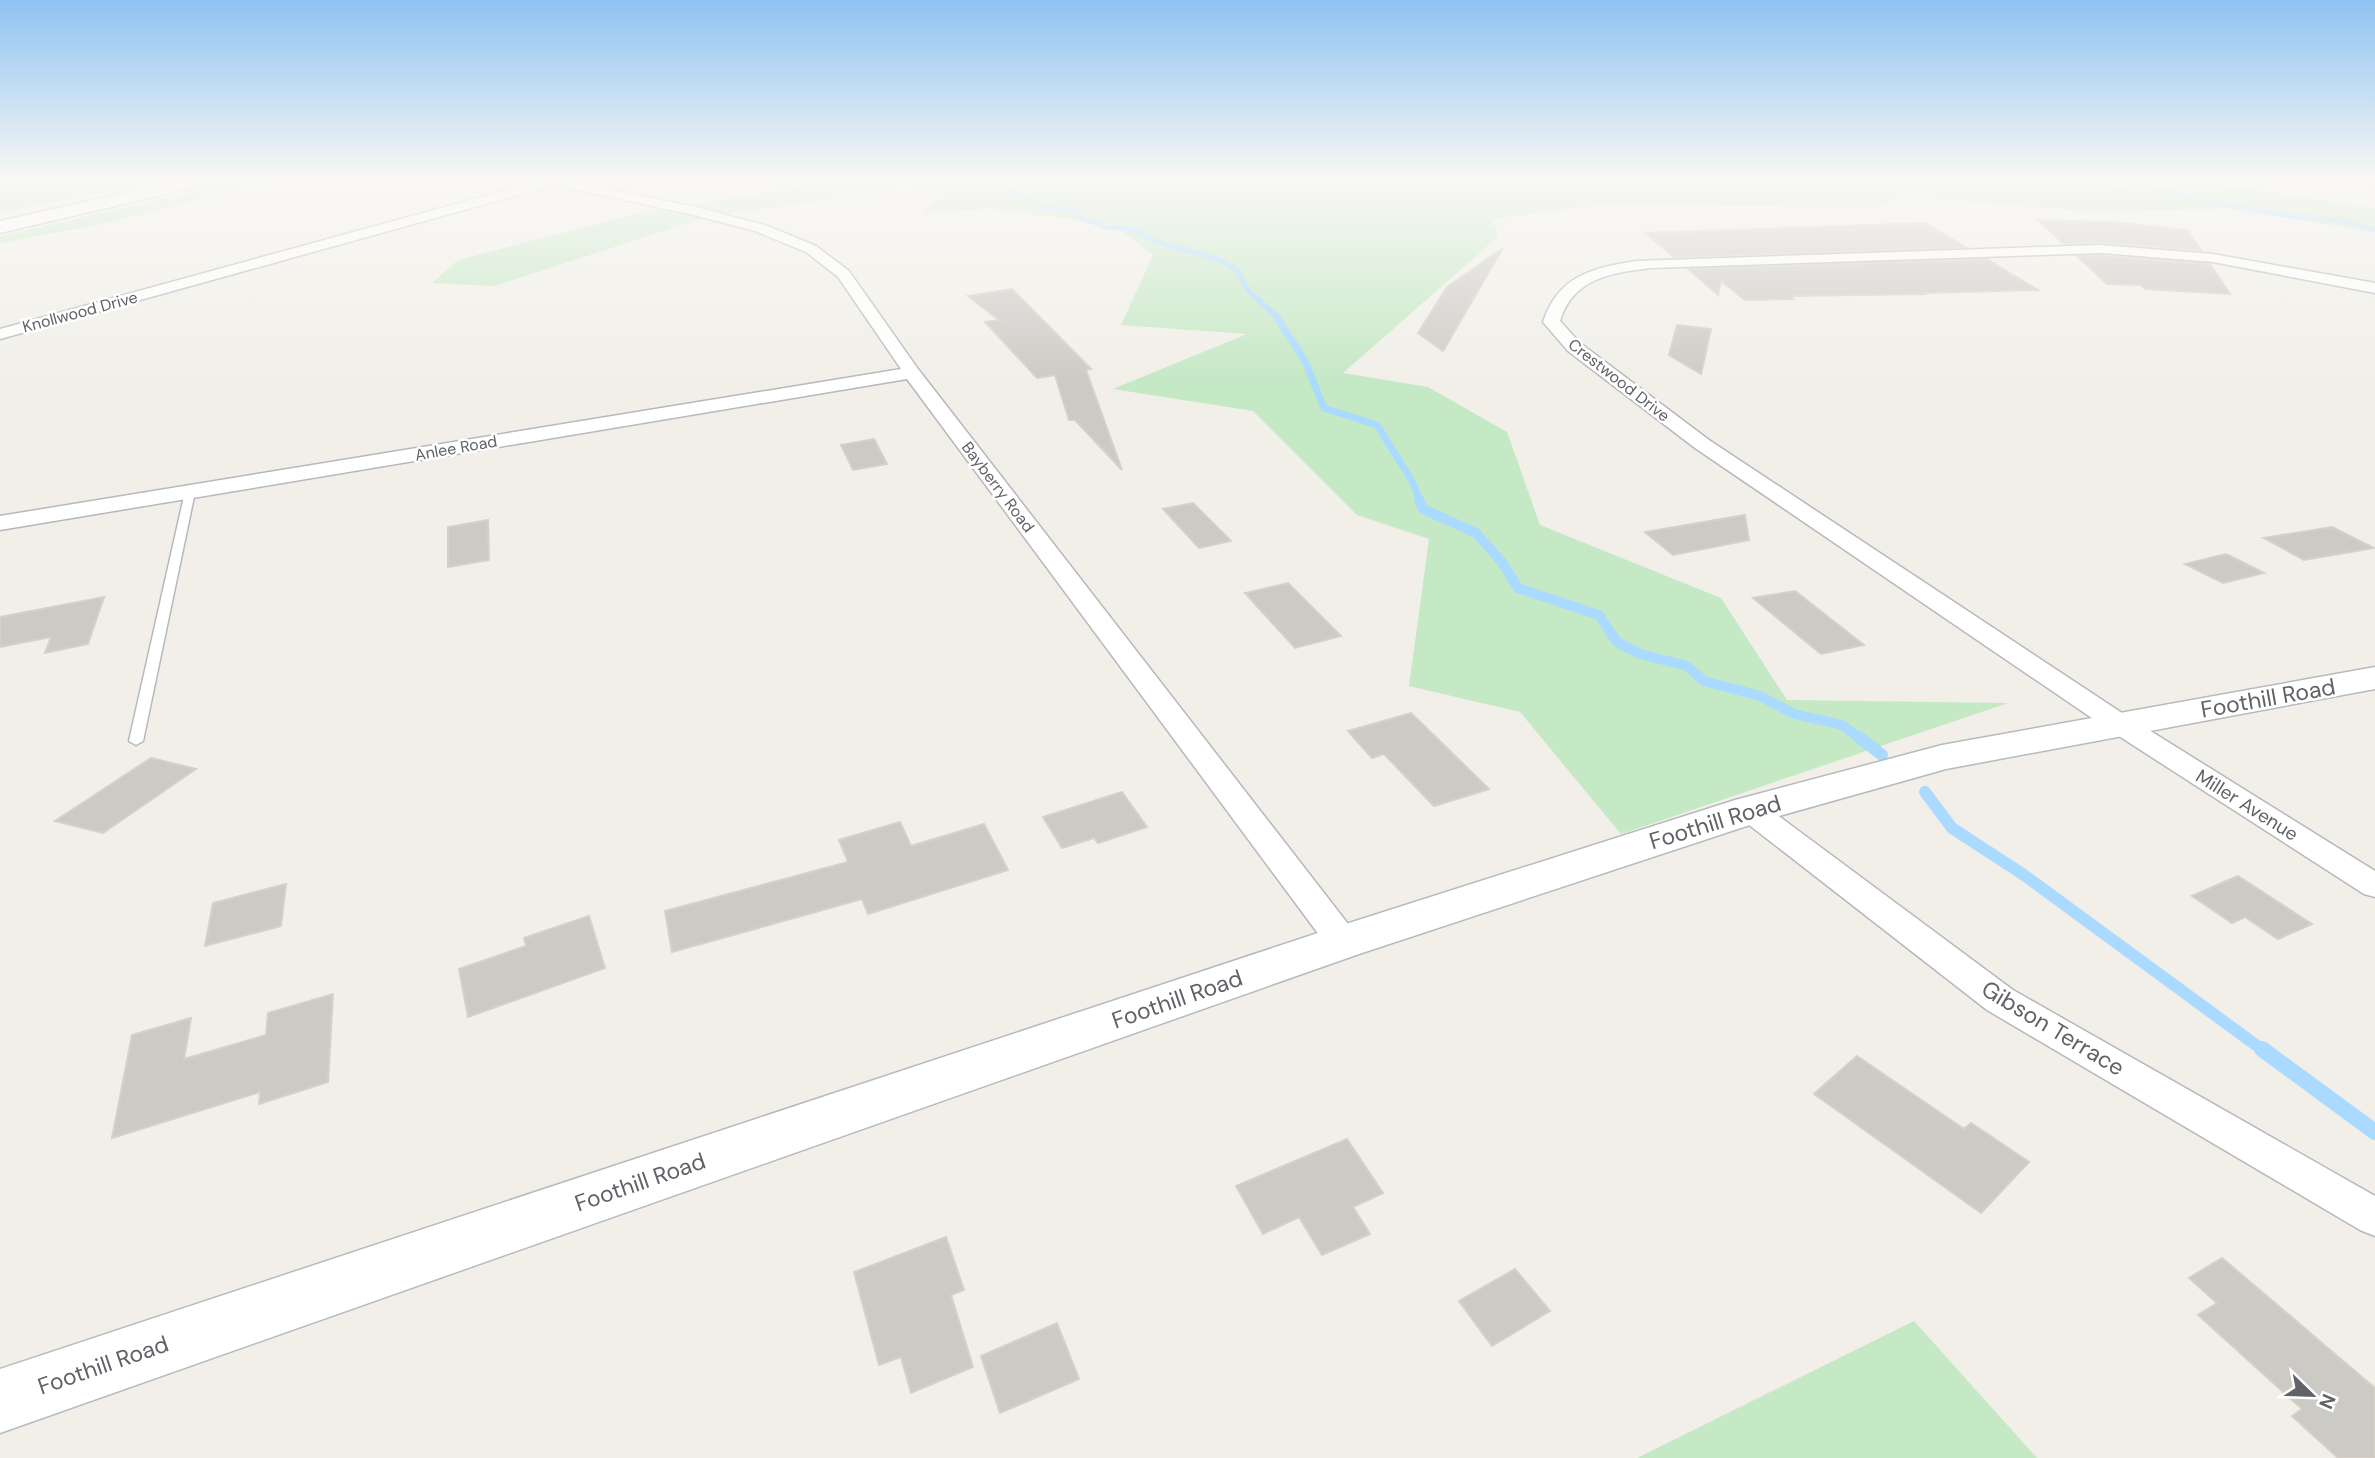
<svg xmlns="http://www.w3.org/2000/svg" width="2375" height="1458" viewBox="0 0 2375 1458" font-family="'DM Sans',sans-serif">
<rect width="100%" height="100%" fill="#f1efe8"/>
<g fill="#c5e8c5">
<polygon points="0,178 164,178 0,214"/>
<polygon points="255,178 282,178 107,223 0,243 0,236"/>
<polygon points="840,178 2125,178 2250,188 2375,208 2375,232 2233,209 2083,211 1902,196 1875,207 1599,205 1492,219 1499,236 1343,373 1428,387 1507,432 1540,525 1721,598 1787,700 2008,703 1621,834 1520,712 1409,686 1429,539 1357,515 1253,411 1113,389 1247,334 1121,325 1153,255 1113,224 992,209 922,212 941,193 902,186 863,195 706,217 495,286 432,283 458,260 640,213 830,182"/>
<polygon points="1914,1321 2037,1458 1637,1458"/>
</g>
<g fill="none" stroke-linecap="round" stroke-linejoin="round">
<g stroke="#aadaff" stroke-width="5">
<polyline points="943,178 962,178"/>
<polyline points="985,178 1012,188 1039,178 1048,178"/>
<polyline points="2004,178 2074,182 2115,190 2144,188 2166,191 2197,201 2289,216 2340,220 2375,230"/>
<polyline points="1003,187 1044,208 1079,210 1079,217 1106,227 1136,230 1153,241 1217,259 1236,269 1248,290 1278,318"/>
</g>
<polyline stroke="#aadaff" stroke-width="7" points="1276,316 1305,361 1324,408 1377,425 1412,481 1420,501"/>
<polyline stroke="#aadaff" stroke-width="10" points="1419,499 1423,509 1476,533 1501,561 1518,588 1599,615 1617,642 1640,654 1687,666 1704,681 1760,696 1794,714 1842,725 1861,739"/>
<g stroke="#aadaff" stroke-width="12">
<polyline points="1859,737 1882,755"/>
<polyline points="1925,792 1952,828 2024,875 2264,1051"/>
</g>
<polyline stroke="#aadaff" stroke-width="16" points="2262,1049 2375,1132"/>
</g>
<g fill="#cccac5" stroke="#d6d1c6" stroke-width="2">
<polygon points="2038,220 2111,222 2187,230 2201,250 2101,242 2064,244"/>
<polygon points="1925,223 1966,247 1674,257 1645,233"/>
<polygon points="1503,248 1443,351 1418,333 1447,287"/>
<polygon points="2077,256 2101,256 2210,264 2230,294 2145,289 2141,285 2107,284"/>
<polygon points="1987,259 2038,290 1924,293 1927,294 1790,296 1793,299 1745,300 1721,281 1718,295 1688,269"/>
<polygon points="1012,289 1091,369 1086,370 1122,470 1075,420 1069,420 1055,375 1037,378 985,322 999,320 968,296"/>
<polygon points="1677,325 1711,329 1701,374 1669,355"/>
<polygon points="874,439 887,464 853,470 841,445"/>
<polygon points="1193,503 1231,541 1199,548 1163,509"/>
<polygon points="1745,515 1749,540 1673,555 1645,532"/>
<polygon points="488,520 489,560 448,567 448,527"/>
<polygon points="2332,527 2374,548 2304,560 2264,538"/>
<polygon points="2226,554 2264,573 2223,583 2185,564"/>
<polygon points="1288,583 1341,636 1295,648 1245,593"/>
<polygon points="1795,591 1864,645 1821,654 1753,598"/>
<polygon points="104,597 88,644 45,653 51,637 0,647 0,617"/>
<polygon points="1411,713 1489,789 1434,806 1384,754 1372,758 1348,731"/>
<polygon points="151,758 196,769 103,833 55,821"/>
<polygon points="1122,792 1147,827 1098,843 1094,838 1062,848 1043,817"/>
<polygon points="900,822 911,846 984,824 1008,870 868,914 862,899 672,952 665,911 848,862 839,840"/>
<polygon points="2238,876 2312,924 2278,939 2245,917 2232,923 2192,896"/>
<polygon points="286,884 281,926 205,946 213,903"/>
<polygon points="589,916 605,968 468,1017 459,969 526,946 524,938"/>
<polygon points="333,994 328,1082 259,1104 260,1092 112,1138 132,1035 191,1018 184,1059 266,1035 268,1013"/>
<polygon points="1857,1056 1964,1129 1971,1123 2029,1162 1981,1213 1814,1094"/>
<polygon points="1347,1139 1383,1193 1353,1207 1370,1234 1322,1255 1299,1217 1263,1234 1236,1186"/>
<polygon points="946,1237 964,1290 951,1295 973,1367 911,1393 901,1357 879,1365 854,1272"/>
<polygon points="2222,1258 2375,1388 2375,1458 2338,1458 2292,1416 2302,1409 2198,1315 2217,1303 2189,1278"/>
<polygon points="1515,1269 1550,1311 1492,1346 1459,1301"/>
<polygon points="1057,1323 1079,1379 1000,1413 981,1356"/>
</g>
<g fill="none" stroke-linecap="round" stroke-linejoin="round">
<defs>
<polygon id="lane" points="190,489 195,492 143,741 136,745 129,741 185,492"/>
<g id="street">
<polygon points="550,178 571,178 570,181 696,207 765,225 816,246 849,271 918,369 1355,933 1360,942 1355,951 1343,954 1331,951 907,379 0,530 0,516 901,369 838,277 806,252 755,231 694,215 554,185 0,339 0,329"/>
<polygon points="2357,178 2375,178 2375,185 2359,181"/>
<path d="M2101 245 2213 254 2375 283V293L2213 262 2101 253 1651 268C1611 273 1573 278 1560 321L1580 343 1709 440 2128 717 2375 871V897L2364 894 2108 729 1695 448 1568 351 1543 322C1558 276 1592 268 1636 261Z"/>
<polygon points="1750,800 1761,803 2013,990 2375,1196 2375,1236 2360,1230 1987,1010 1739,817 1735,810 1739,803"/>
</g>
<g id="secondary">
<polygon points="191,178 222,178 213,183 0,233 0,221"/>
<polygon points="2375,667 2375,689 1946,769 1765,820 1359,954 0,1433 0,1369 1327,930 1735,800 1942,745"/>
</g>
</defs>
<use href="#lane" stroke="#b5b8bc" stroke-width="3"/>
<use href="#street" stroke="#b5b8bc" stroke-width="3"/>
<use href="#secondary" stroke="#b6babf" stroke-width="3"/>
<use href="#lane" fill="#fff" fill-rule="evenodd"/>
<use href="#street" fill="#fff" fill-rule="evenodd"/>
<use href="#secondary" fill="#fff" fill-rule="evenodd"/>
</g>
<linearGradient id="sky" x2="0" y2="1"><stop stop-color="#8fc3f1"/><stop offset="0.47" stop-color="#f9f8f5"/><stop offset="1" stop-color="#f9f8f5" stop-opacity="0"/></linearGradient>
<rect width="2375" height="382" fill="url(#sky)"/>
<g text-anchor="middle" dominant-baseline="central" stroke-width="5" stroke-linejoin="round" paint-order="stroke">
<g font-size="16" fill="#5f6368" stroke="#fff">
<text transform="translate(80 312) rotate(-15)">Knollwood Drive</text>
<text transform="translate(1619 380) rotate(38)">Crestwood Drive</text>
<text transform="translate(456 448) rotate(-10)">Anlee Road</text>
<text transform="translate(998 487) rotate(53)">Bayberry Road</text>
</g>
<g font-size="19" fill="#5f6368" stroke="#fff">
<text transform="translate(2247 805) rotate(32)">Miller Avenue</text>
</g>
<g font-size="23" fill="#5f6368" stroke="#fff">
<text transform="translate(2268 698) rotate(-10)">Foothill Road</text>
<text transform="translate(1715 822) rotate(-17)">Foothill Road</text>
<text transform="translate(1177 999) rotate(-19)">Foothill Road</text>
<text transform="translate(2053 1028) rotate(31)">Gibson Terrace</text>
<text transform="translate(640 1182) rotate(-19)">Foothill Road</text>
<text transform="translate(103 1365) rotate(-19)">Foothill Road</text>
</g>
</g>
<g transform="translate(2312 1395) rotate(113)" stroke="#ffffff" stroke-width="5" paint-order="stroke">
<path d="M0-5L12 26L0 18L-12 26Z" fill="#5f6368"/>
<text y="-10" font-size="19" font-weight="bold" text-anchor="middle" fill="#5f6368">N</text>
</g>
</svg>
